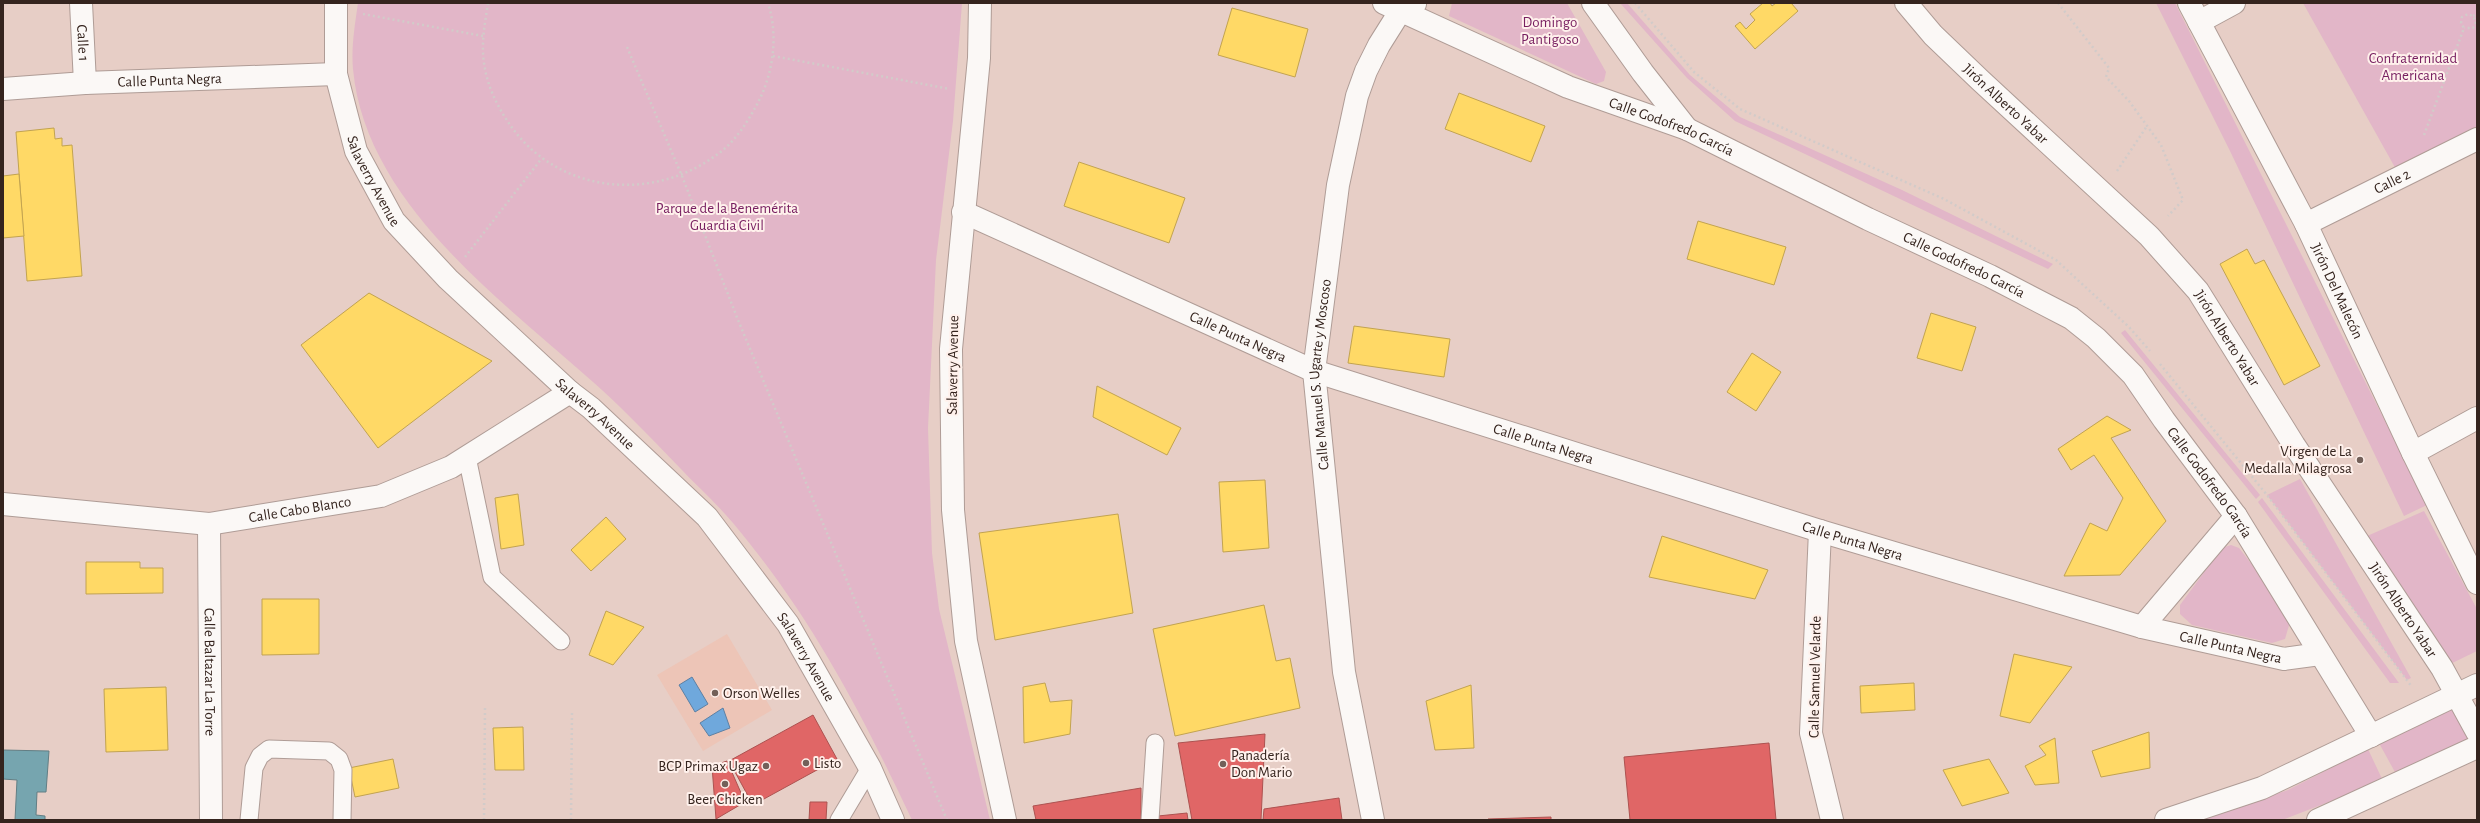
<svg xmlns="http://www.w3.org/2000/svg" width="2480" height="823" viewBox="0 0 2480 823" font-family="'Alegreya Sans',sans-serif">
<rect width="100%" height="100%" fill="#e7cec6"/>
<polygon fill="#edc5b7" points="727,634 772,710 703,751 657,675"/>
<g fill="#e2b6c8">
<path d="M358 3H962L953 121 936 260 928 428 932 553 939 609 990 820H912C861 712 811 616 733 523 717 504 697 486 680 468 649 436 619 404 585 375 495 295 365 200 353 69 351 48 355 24 358 3Z"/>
<polygon points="1452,3 1567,3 1606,72 1604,81 1596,84 1449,16"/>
<polygon points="1620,3 1627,3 1690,75 1740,117 1902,190 2053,264 2048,269 1735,121 1687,78"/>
<polygon points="2156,3 2175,3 2427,505 2404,516 2230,151"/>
<polygon points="2303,3 2477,3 2477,127 2397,171"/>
<polygon points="2125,330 2260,495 2256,499 2121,333"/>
<polygon points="2300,479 2411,678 2407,680 2267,495"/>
<polygon points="2262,498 2399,683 2390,683 2258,502"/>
<polygon points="2424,511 2477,609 2477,651 2442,668 2358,540"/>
<polygon points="2231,545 2239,548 2275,594 2290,622 2285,639 2272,643 2192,625 2180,614 2180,605 2222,548"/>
<polygon points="2458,707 2476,739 2396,774 2379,743"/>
<polygon points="2368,749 2383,781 2282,820 2200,820 2288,790"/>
</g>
<g fill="#ffd966" stroke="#c2a350">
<polygon points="1763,3 1770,3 1772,6 1776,3 1791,3 1798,11 1755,49 1735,26 1740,22 1746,29 1755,20 1750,14"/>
<polygon points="1232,8 1308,29 1295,77 1218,55"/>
<polygon points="1459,93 1545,126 1531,162 1445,129"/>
<polygon points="54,128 55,139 62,138 62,146 72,145 82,276 27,281 16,132"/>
<polygon points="1079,162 1185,198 1169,243 1064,206"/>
<polygon points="19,174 24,236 3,238 3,176"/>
<polygon points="1698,221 1786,247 1774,285 1687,259"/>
<polygon points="2247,249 2255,264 2264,260 2320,366 2284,385 2220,264"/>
<polygon points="369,293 492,361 378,448 301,345"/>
<polygon points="1931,313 1976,327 1962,371 1917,358"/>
<polygon points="1354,326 1450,339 1444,377 1348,363"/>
<polygon points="1752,353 1781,372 1756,411 1727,392"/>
<polygon points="1097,386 1181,428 1167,455 1093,417"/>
<polygon points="2107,416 2131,430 2111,438 2166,521 2120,575 2064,576 2090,523 2107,531 2123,498 2094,455 2071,470 2058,449"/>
<polygon points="1265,480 1269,548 1223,552 1219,482"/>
<polygon points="518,494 524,545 501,549 495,498"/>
<polygon points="1118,514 1133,613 995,640 979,533"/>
<polygon points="606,517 626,539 591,571 571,550"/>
<polygon points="1662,536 1768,570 1755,599 1649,577"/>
<polygon points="86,562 140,562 140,568 163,568 163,593 86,594"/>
<polygon points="262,599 319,599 319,654 262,655"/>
<polygon points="1264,605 1276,661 1290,658 1300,708 1175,736 1153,629"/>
<polygon points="606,611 644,627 613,665 589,655"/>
<polygon points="2014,654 2072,667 2030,723 2000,716"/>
<polygon points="1045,683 1050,702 1072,700 1070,734 1024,743 1023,687"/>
<polygon points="1914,683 1915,710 1861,713 1860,686"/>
<polygon points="1471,685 1474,748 1435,750 1426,701"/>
<polygon points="166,687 168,750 106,752 104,689"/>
<polygon points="523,727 524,770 495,770 493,728"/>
<polygon points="2149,732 2150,768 2101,777 2092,751"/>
<polygon points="2055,738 2059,783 2035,785 2025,766 2046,755 2039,746"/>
<polygon points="393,759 399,788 355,797 349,768"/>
<polygon points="1989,759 2009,793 1962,806 1943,770"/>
</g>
<g fill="#e06666" stroke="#ad5250">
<polygon points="813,715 837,759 753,805 729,761"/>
<polygon points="1265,734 1261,820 1192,820 1178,743"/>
<polygon points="1769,743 1776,820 1630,820 1624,757"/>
<polygon points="727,761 745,802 716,819 712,766"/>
<polygon points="1141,788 1141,820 1036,820 1033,806"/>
<polygon points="1339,798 1342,820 1263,820 1264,809"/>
<polygon points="810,802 827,802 826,820 809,820"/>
<polygon points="1187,813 1188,820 1158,820 1158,816"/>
<polygon points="1551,817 1551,820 1488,820 1488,819"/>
</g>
<g fill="#6fa8dc" stroke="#5e80a3">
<polygon points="692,677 708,704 695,712 679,685"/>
<polygon points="723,708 730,728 709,736 700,723"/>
</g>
<polygon fill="#76a5af" stroke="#627e84" points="3,750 49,751 46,792 37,792 36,815 45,816 45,820 15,820 17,780 3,779"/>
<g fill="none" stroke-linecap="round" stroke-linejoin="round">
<defs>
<g id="lane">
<polyline points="467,457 492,577 561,641"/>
<polyline points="249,820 254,768 260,756 269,749 329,751 339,759 343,770 342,820"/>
<polyline points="839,820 870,768"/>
<polyline points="1150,820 1155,743"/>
</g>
<g id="street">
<path id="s1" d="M81 3 85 83"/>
<path id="s2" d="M1384 3 1568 87 1687 129 1868 219 1990 276 2071 318 2096 338 2133 375 2164 420 2236 516 2371 736"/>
<polyline points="1593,3 1643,73 1687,129"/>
<path id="s3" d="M1906 3 1933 35 1980 80 2149 236 2198 291 2294 445 2442 668 2477 732"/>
<path id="s4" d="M2189 3 2306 224 2413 453 2477 583"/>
<polyline points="2199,22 2234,3"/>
<path id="s5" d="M3 89 85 83 336 74"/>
<path id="s6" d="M963 212 1314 371 1820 531 2142 627 2284 659 2320 654"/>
<path id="s7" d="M2306 224 2477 139"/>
<polyline points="2413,453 2477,418"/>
<path id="s8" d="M3 504 209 524 381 496 451 467 570 392"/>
<path id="s9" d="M209 524 211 820"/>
<polyline points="1820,531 1811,733 1832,820"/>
<polyline points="2142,627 2236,516"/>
<path id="s10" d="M1373 820 1344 672 1314 371 1338 185 1357 96 1366 71 1379 45 1401 10 1415 4"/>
</g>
<g id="secondary">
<path id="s11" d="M336 3V74L356 151 394 221 448 279 570 392 591 408 707 517 788 624 870 768 893 820"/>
<polyline points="980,3 979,58 951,349 953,510 966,641 1005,820"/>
<polyline points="2166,820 2262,788 2477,685"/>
<polyline points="2318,820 2477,747"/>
</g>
</defs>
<use href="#lane" stroke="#af9c96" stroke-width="19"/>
<use href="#street" stroke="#af9c96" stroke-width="24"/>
<use href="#secondary" stroke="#af9c96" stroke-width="24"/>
<g stroke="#d2cbc9" stroke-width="2.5" stroke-dasharray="2 3" stroke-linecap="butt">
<path d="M488 3C485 23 481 42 484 63 487 87 499 110 513 129 561 193 651 202 715 156 733 144 745 126 755 108 773 77 779 37 768 3"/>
<polyline points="1635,3 1694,72 1740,109 1944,199 2056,260 2129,327 2150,351"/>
<polyline points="2058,3 2109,68 2106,77 2129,101 2161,145 2183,200 2168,216"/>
<polyline points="363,14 483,36"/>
<polyline points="2473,16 2477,14"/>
<polyline points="627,47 682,176 738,320 947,820"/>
<polyline points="773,56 950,89"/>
<polyline points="2424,135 2464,28 2461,23 2462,17 2468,14 2473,16 2476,22 2473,28 2464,28"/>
<polyline points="2117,171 2147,126"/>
<polyline points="465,257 542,158"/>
<polyline points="2160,364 2267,495 2412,687"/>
<polyline points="484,820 485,707"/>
<polyline points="571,820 572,711"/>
</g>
<use href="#lane" stroke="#fbf8f6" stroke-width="17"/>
<use href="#street" stroke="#fbf8f6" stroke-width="22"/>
<use href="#secondary" stroke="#fbf8f6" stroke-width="22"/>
</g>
<g fill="#736059" stroke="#fff1ec" stroke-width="1.5">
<circle cx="2360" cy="460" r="4"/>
<circle cx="715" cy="693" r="4"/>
<circle cx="806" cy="763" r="4"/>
<circle cx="1223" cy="764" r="4"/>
<circle cx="766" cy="766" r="4"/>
<circle cx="725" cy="784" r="4"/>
</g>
<g text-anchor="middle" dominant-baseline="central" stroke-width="4" stroke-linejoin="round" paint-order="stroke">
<g font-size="15" fill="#771e60" stroke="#fff1ec">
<text x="1550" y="22">Domingo<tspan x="1550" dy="17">Pantigoso</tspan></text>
<text x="2413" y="58">Confraternidad<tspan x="2413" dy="17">Americana</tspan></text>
<text x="727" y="208">Parque de la Benemérita<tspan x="727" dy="17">Guardia Civil</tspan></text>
</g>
<g font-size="15" fill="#35241e" stroke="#fff1ec">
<text stroke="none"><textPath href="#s1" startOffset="40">Calle 1</textPath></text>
<text stroke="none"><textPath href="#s5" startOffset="167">Calle Punta Negra</textPath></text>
<text stroke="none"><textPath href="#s3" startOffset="142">Jirón Alberto Yabar</textPath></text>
<text stroke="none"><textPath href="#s2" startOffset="313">Calle Godofredo García</textPath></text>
<text stroke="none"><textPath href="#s11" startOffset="185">Salaverry Avenue</textPath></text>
<text stroke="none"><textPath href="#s7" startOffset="96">Calle 2</textPath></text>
<text stroke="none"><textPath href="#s2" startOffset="637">Calle Godofredo García</textPath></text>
<text stroke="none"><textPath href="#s4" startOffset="324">Jirón Del Malecón</textPath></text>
<text stroke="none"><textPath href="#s6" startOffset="302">Calle Punta Negra</textPath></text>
<text stroke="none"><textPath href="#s3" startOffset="466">Jirón Alberto Yabar</textPath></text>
<text transform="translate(953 365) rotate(-89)">Salaverry Avenue</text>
<text stroke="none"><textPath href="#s10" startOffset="450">Calle Manuel S. Ugarte y Moscoso</textPath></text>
<text stroke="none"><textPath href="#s11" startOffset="509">Salaverry Avenue</textPath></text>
<text stroke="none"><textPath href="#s6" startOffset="626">Calle Punta Negra</textPath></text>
<text stroke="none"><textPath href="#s2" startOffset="973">Calle Godofredo García</textPath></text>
<text stroke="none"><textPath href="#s8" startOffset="299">Calle Cabo Blanco</textPath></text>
<text stroke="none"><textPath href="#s6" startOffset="950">Calle Punta Negra</textPath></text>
<text stroke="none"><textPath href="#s3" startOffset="790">Jirón Alberto Yabar</textPath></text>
<text stroke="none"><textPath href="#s6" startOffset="1343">Calle Punta Negra</textPath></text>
<text stroke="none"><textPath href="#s11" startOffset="833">Salaverry Avenue</textPath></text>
<text stroke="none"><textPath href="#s9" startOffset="148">Calle Baltazar La Torre</textPath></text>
<text transform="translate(1815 677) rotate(-89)">Calle Samuel Velarde</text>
</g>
<g font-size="15" fill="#35241e" stroke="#fff1ec" text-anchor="start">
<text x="2352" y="451" text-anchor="end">Virgen de La<tspan x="2352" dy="17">Medalla Milagrosa</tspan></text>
<text x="723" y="693">Orson Welles</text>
<text x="1231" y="755">Panadería<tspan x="1231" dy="17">Don Mario</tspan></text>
<text x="814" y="763">Listo</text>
<text x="758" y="766" text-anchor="end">BCP Primax Ugaz</text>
<text x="725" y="799" text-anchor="middle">Beer Chicken</text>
</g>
</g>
<rect width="2480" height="823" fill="none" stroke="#35241e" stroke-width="8"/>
</svg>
